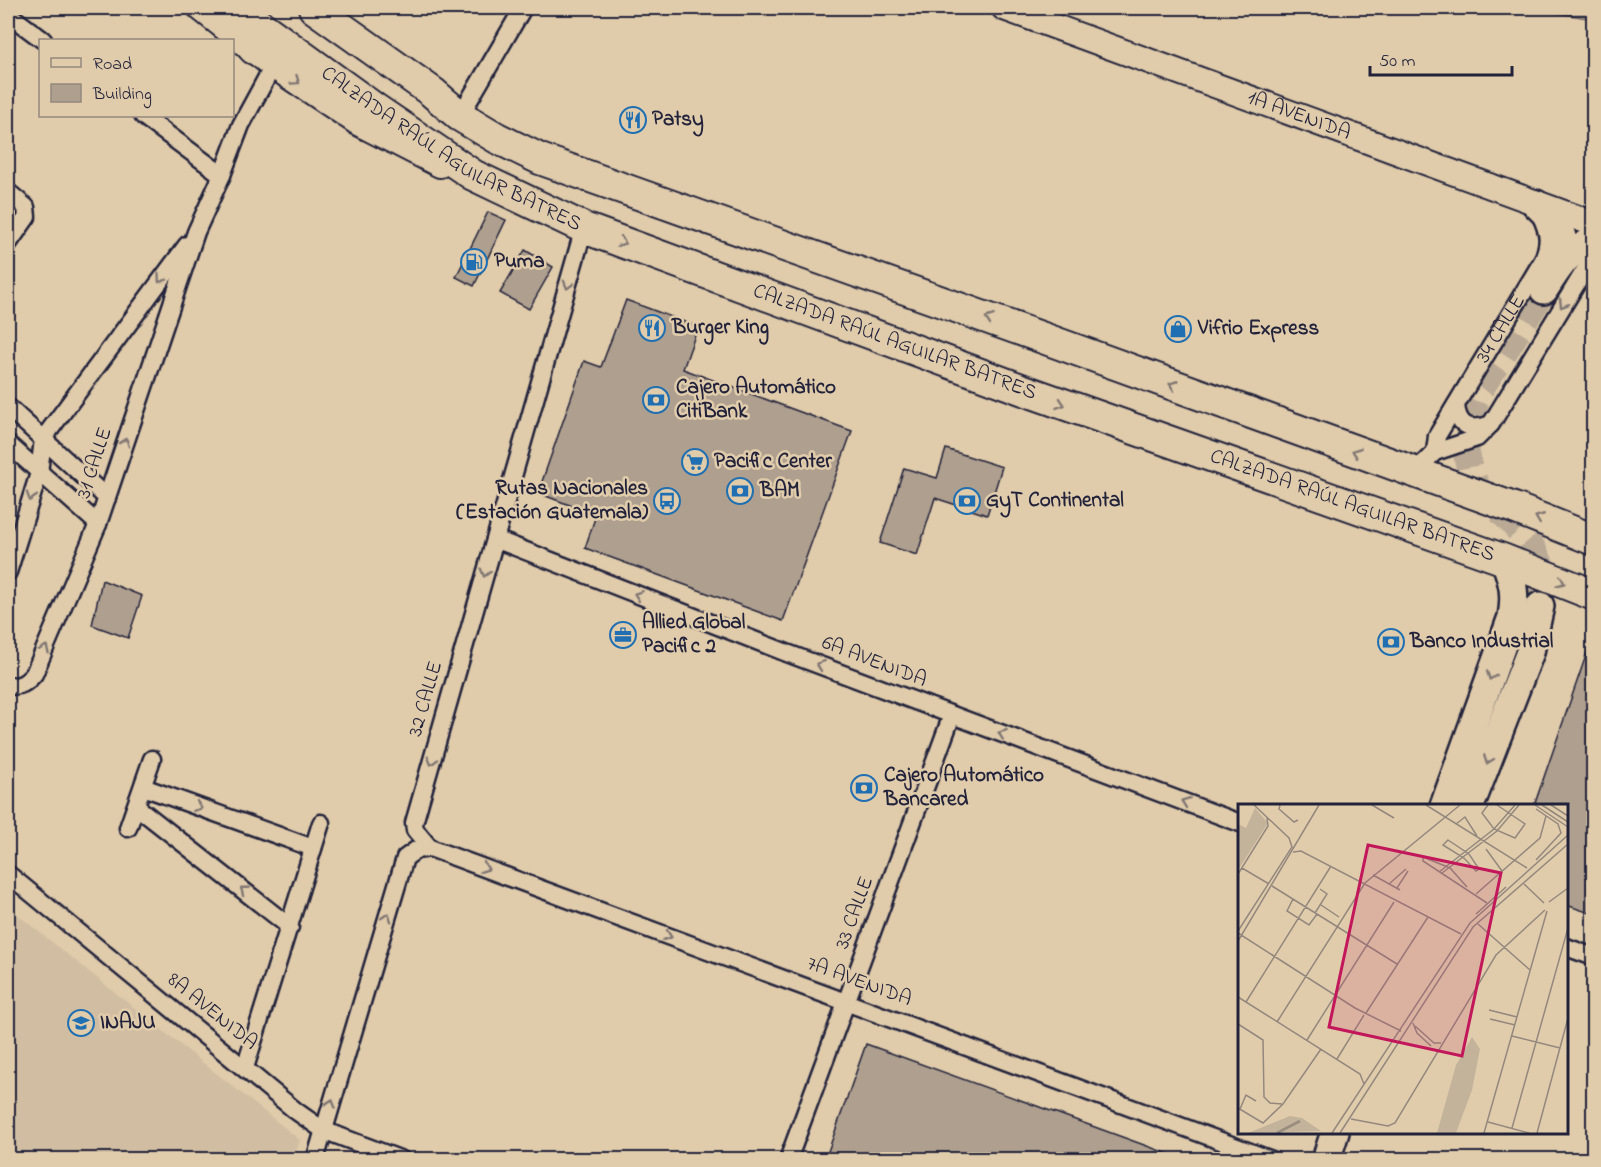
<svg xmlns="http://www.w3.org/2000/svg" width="1601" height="1167" viewBox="0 0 1601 1167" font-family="'Indie Flower',sans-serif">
<rect width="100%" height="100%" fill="#e0ccab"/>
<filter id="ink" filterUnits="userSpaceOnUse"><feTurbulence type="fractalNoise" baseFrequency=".0167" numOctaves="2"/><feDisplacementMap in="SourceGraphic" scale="12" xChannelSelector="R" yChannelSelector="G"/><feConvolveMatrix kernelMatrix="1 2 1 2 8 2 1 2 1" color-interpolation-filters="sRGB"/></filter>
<g filter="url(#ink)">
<polygon fill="#d1bea2" points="8,907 300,1140 294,1159 8,1159"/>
<polygon fill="#c4b39b" stroke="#736a6b" stroke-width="1.5" points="1529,8 1593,8 1593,19"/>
<g fill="#ae9f8e" stroke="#22223b" stroke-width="1.5">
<polygon points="488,212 506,220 474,286 456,277"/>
<polygon points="525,250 553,267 529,309 500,293"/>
<polygon points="626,300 698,327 683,369 852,431 783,621 585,548 596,515 538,493 584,361 601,367"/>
<polygon points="946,449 1002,467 987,515 935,498 917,555 880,543 904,468 937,478"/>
<polygon points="102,580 142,596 128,638 92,625"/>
<polygon points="1591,641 1593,641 1593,914 1566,905 1566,806 1534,806"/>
<polygon points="866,1044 1180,1158 1180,1160 825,1160"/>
</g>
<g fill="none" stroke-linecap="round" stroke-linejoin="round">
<polyline stroke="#baaa95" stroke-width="27" stroke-dasharray="27 14" stroke-linecap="butt" points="1540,606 1540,563 1529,542 1511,521 1479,491 1471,475 1466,451 1469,423 1479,391 1544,290"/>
<defs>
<g id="street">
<polyline points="8,14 43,40"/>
<polyline points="143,116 222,175"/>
<polyline points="460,116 523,8"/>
<polyline points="8,192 26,207 27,217 8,244"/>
<path d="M1456 405C1458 428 1472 431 1491 424"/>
<polyline points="8,407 107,498"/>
<polyline points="8,444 98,524"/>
<path id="s1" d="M1435 452 1437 436 1543 260C1550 241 1549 234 1541 216"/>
<polyline points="1413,473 1435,452 1477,438 1491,424 1594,255"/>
<polyline points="495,539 787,653 1240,823"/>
<polyline points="8,572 39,473 43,439 187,245"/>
<path d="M8 685C20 688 27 682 34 674L98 524 196 232 222 175 241 125 273 66"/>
<polyline points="143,787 313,848"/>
<polyline points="137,807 290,927"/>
<polyline points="128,828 152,759"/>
<polyline points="430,848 415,830 414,823 584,228"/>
<polyline points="8,874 296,1111 323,1130 402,1160"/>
<polyline points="1566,947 1594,957"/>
<polyline points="245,1068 321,823"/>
<polyline points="315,1160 405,858 416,850 430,848 1272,1160"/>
<polyline points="788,1160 952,715"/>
</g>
<g id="secondary">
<polyline points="200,8 273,66 358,123 440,165"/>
<path id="s2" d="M1004 8 1594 224"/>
</g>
<g id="primary">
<path d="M1536 204C1557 225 1569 232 1560 264"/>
<path d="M1544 290C1558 268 1568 250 1594 241"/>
<path d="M1444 806 1512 617C1516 594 1513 582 1505 560"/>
<polyline points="1470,806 1530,652 1540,606"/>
<polyline points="1326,1160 1335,1132"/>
</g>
<g id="highway">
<path id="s3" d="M236 8 374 108 473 175 584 228 1021 389 1505 560 1594 595"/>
<polyline points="314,8 432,92 460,116 497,138 540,159 1046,339 1514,508 1594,540"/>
<polyline points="221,12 254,49"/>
</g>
</defs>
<use href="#street" stroke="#22223b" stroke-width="21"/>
<use href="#secondary" stroke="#22223b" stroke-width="28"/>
<use href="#primary" stroke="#22223b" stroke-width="32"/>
<use href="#highway" stroke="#22223b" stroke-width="34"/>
<use href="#street" stroke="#e0ccab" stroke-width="16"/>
<use href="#secondary" stroke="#e0ccab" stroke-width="24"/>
<use href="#primary" stroke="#e0ccab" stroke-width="27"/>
<use href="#highway" stroke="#e0ccab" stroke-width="30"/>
</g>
<defs><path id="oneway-chevron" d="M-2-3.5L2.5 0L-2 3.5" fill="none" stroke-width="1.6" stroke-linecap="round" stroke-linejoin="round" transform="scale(1.5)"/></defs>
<g stroke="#817773">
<use href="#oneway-chevron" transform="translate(296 81) rotate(34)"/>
<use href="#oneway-chevron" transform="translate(622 242) rotate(20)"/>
<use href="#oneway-chevron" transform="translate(161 279) rotate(126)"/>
<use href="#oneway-chevron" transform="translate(568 285) rotate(106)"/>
<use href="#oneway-chevron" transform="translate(1563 304) rotate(121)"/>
<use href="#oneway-chevron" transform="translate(989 319) rotate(-160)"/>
<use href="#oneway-chevron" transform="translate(1173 385) rotate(-160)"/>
<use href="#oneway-chevron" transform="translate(1061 404) rotate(19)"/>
<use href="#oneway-chevron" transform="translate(125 442) rotate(-71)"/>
<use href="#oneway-chevron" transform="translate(1356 452) rotate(-160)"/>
<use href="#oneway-chevron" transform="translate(31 497) rotate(107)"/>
<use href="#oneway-chevron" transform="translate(1539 518) rotate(-158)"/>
<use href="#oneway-chevron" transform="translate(485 573) rotate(106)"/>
<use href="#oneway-chevron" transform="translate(1561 582) rotate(22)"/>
<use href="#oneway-chevron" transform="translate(638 595) rotate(-159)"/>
<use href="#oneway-chevron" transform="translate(45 649) rotate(-67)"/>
<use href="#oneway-chevron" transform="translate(820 665) rotate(-160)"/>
<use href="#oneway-chevron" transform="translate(1491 676) rotate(110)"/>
<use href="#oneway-chevron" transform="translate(1002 734) rotate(-160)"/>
<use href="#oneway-chevron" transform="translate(1488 760) rotate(111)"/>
<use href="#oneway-chevron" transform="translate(432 761) rotate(106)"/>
<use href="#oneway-chevron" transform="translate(1185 802) rotate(-160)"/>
<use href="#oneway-chevron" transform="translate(198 807) rotate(20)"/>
<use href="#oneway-chevron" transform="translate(485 868) rotate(20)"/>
<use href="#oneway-chevron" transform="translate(244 890) rotate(-142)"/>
<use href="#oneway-chevron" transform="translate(387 917) rotate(-73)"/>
<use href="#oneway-chevron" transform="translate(668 936) rotate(20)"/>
<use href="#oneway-chevron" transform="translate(331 1103) rotate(-73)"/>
</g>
</g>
<defs>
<symbol id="restaurant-ring" viewBox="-11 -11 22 22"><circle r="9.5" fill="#e0ccab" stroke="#1f6fb2" stroke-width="1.5"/><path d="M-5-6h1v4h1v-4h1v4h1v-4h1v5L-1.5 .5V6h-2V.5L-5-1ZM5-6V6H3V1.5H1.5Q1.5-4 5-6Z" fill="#1f6fb2"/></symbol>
<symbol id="fuel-ring" viewBox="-11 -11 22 22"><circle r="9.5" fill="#e0ccab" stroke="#1f6fb2" stroke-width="1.5"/><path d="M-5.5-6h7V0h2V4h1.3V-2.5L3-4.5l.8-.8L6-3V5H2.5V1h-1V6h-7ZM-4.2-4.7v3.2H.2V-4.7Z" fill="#1f6fb2"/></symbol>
<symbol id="shop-ring" viewBox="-11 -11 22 22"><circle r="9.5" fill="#e0ccab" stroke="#1f6fb2" stroke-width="1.5"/><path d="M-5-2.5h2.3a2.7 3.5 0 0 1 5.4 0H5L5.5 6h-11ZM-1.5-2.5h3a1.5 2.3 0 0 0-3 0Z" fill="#1f6fb2"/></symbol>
<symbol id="bank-ring" viewBox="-11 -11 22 22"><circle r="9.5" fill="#e0ccab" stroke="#1f6fb2" stroke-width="1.5"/><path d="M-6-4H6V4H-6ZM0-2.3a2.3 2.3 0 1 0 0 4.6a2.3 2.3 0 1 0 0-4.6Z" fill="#1f6fb2"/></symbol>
<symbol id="supermarket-ring" viewBox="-11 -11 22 22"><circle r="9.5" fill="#e0ccab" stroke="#1f6fb2" stroke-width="1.5"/><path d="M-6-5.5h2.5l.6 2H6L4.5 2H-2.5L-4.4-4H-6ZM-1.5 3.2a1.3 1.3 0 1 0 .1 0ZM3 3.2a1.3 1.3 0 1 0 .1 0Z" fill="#1f6fb2"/></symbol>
<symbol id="bus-ring" viewBox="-11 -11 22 22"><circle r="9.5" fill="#e0ccab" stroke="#1f6fb2" stroke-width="1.5"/><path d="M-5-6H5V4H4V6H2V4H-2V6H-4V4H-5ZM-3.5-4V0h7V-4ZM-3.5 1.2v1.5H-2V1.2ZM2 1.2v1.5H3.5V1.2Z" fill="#1f6fb2"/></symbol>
<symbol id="office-ring" viewBox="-11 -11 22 22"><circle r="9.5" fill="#e0ccab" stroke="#1f6fb2" stroke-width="1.5"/><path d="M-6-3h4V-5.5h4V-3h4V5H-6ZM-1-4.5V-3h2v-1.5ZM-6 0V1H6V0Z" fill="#1f6fb2"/></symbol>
<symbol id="school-ring" viewBox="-11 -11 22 22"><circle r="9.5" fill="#e0ccab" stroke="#1f6fb2" stroke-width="1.5"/><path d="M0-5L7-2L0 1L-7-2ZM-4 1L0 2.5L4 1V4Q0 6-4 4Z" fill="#1f6fb2"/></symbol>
</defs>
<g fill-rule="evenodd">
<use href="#restaurant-ring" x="618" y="105" width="30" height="30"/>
<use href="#fuel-ring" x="459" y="247" width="30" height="30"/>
<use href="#restaurant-ring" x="637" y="313" width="30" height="30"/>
<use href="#shop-ring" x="1163" y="314" width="30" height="30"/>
<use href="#bank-ring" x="641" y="385" width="30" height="30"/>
<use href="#supermarket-ring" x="680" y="447" width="30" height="30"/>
<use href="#bank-ring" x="725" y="476" width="30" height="30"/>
<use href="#bus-ring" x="652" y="486" width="30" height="30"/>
<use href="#bank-ring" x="952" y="486" width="30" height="30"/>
<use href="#office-ring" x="608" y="620" width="30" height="30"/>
<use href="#bank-ring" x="1376" y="627" width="30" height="30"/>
<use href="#bank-ring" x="849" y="773" width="30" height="30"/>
<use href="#school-ring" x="66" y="1008" width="30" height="30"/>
</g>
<g text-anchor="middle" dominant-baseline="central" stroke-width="5" stroke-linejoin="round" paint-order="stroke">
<g font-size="21" fill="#22223b" stroke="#e0ccab">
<text stroke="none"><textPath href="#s2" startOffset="314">1A AVENIDA</textPath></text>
<text stroke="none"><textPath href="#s3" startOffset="258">CALZADA RAÚL AGUILAR BATRES</textPath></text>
<text stroke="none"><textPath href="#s1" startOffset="141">34 CALLE</textPath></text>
<text stroke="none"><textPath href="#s3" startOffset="744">CALZADA RAÚL AGUILAR BATRES</textPath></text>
<text transform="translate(95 463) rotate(-72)">31 CALLE</text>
<text stroke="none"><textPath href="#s3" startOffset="1230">CALZADA RAÚL AGUILAR BATRES</textPath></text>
<text transform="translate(874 662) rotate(21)">6A AVENIDA</text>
<text transform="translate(426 699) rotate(-74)">32 CALLE</text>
<text transform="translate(855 913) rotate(-70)">33 CALLE</text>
<text transform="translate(859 982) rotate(20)">7A AVENIDA</text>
<text transform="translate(212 1012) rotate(39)">8A AVENIDA</text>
</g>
<g font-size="21" font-weight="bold" fill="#22223b" stroke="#e0ccab" text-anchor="start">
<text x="652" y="120">Patsy</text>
<text x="494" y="262">Puma</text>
<text x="672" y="328">Burger King</text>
<text x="1198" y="329">Vifrio Express</text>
<text x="676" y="388">Cajero Automático<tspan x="676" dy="24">CitiBank</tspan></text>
<text x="714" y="462">Pacific Center</text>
<text x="648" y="489" text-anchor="end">Rutas Nacionales<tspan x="648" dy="24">(Estación Guatemala)</tspan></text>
<text x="760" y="491">BAM</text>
<text x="986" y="501">GyT Continental</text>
<text x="642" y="623">Allied Global<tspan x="642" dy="24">Pacific 2</tspan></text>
<text x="1410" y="642">Banco Industrial</text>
<text x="884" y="776">Cajero Automático<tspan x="884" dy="24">Bancared</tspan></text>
<text x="100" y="1023">INAJU</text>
</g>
</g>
<g transform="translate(1238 804)">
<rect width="330" height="330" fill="#e0ccab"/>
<path d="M17 4 30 19 0 66V20L8 24ZM234 233 242 245 234 286 218 329H199L218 261ZM52 312 64 314 83 327 10 329Z" fill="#c4b39b"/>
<path fill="none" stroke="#9a8e81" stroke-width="3" d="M39 329 62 317"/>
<path fill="none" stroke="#94887e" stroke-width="1.5" d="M42 1 41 5 56 18 60 16M134 1 156 14M188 1 289 64M250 1 244 9 256 25 277 34 287 20 259 1M297 1 330 23M304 1 330 18M313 1 330 12M218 20 227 13 239 32M210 36 231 50 241 65 238 67 226 54 205 41ZM248 45 264 67M55 48 63 47 223 130M185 53V57L249 99M185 53 212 64 229 83M298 56 323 29 320 20 298 5M4 64 31 80M201 68 256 25 277 1M204 69 259 27 281 1M0 70 30 22 29 14M135 71 162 86M151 80 168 65M286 80 306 99M34 82 159 160M159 84 170 67M238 90 302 34 308 12M55 95 49 107 71 121 79 110M311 98 330 84M83 101 101 113M77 109 89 90 82 85M238 110 268 83M240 120 292 166M0 127 54 43 51 34 16 1M0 129 117 204 163 227M0 137 81 1M0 193 122 270 126 280M8 198 93 62M251 206 279 213M128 209 190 113M252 215 277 221M39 218 127 79 222 1M175 219 179 229 193 242M0 220 25 236 26 293 32 299 44 300M177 222 196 239H203M274 232 322 244M69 236 156 98M99 255 126 211M0 304 25 319 45 300 83 245M2 305 8 291 18 297M113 315 150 322 157 319 258 151 307 106M250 318 291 329M274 324 330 124M94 329 232 119 330 31M102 329 235 123 330 40M246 329 309 107M299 329 330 214"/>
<path fill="#c2185b" fill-opacity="0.15" stroke="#c2185b" stroke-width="3" d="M130 41 263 69 224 252 91 223Z"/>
<rect width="330" height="330" fill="none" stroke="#22223b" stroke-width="3"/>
</g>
<rect width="1601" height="1167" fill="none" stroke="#e0ccab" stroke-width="30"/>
<rect x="15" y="15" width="1571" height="1137" fill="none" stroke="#22223b" stroke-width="2" filter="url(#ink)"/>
<rect x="39" y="39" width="195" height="78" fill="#e0ccab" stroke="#94887e" stroke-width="1.5"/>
<rect x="51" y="58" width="30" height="9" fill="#e0ccab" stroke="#94887e" stroke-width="1.5"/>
<text x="93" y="69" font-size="18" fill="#22223b">Road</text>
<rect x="51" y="84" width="30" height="18" fill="#ae9f8e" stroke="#94887e" stroke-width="1.5"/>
<text x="93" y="99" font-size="18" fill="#22223b">Building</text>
<path d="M1370 66v9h142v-9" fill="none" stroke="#22223b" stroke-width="3"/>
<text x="1379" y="66" font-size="18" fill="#22223b" stroke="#e0ccab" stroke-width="4.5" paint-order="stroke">50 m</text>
</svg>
